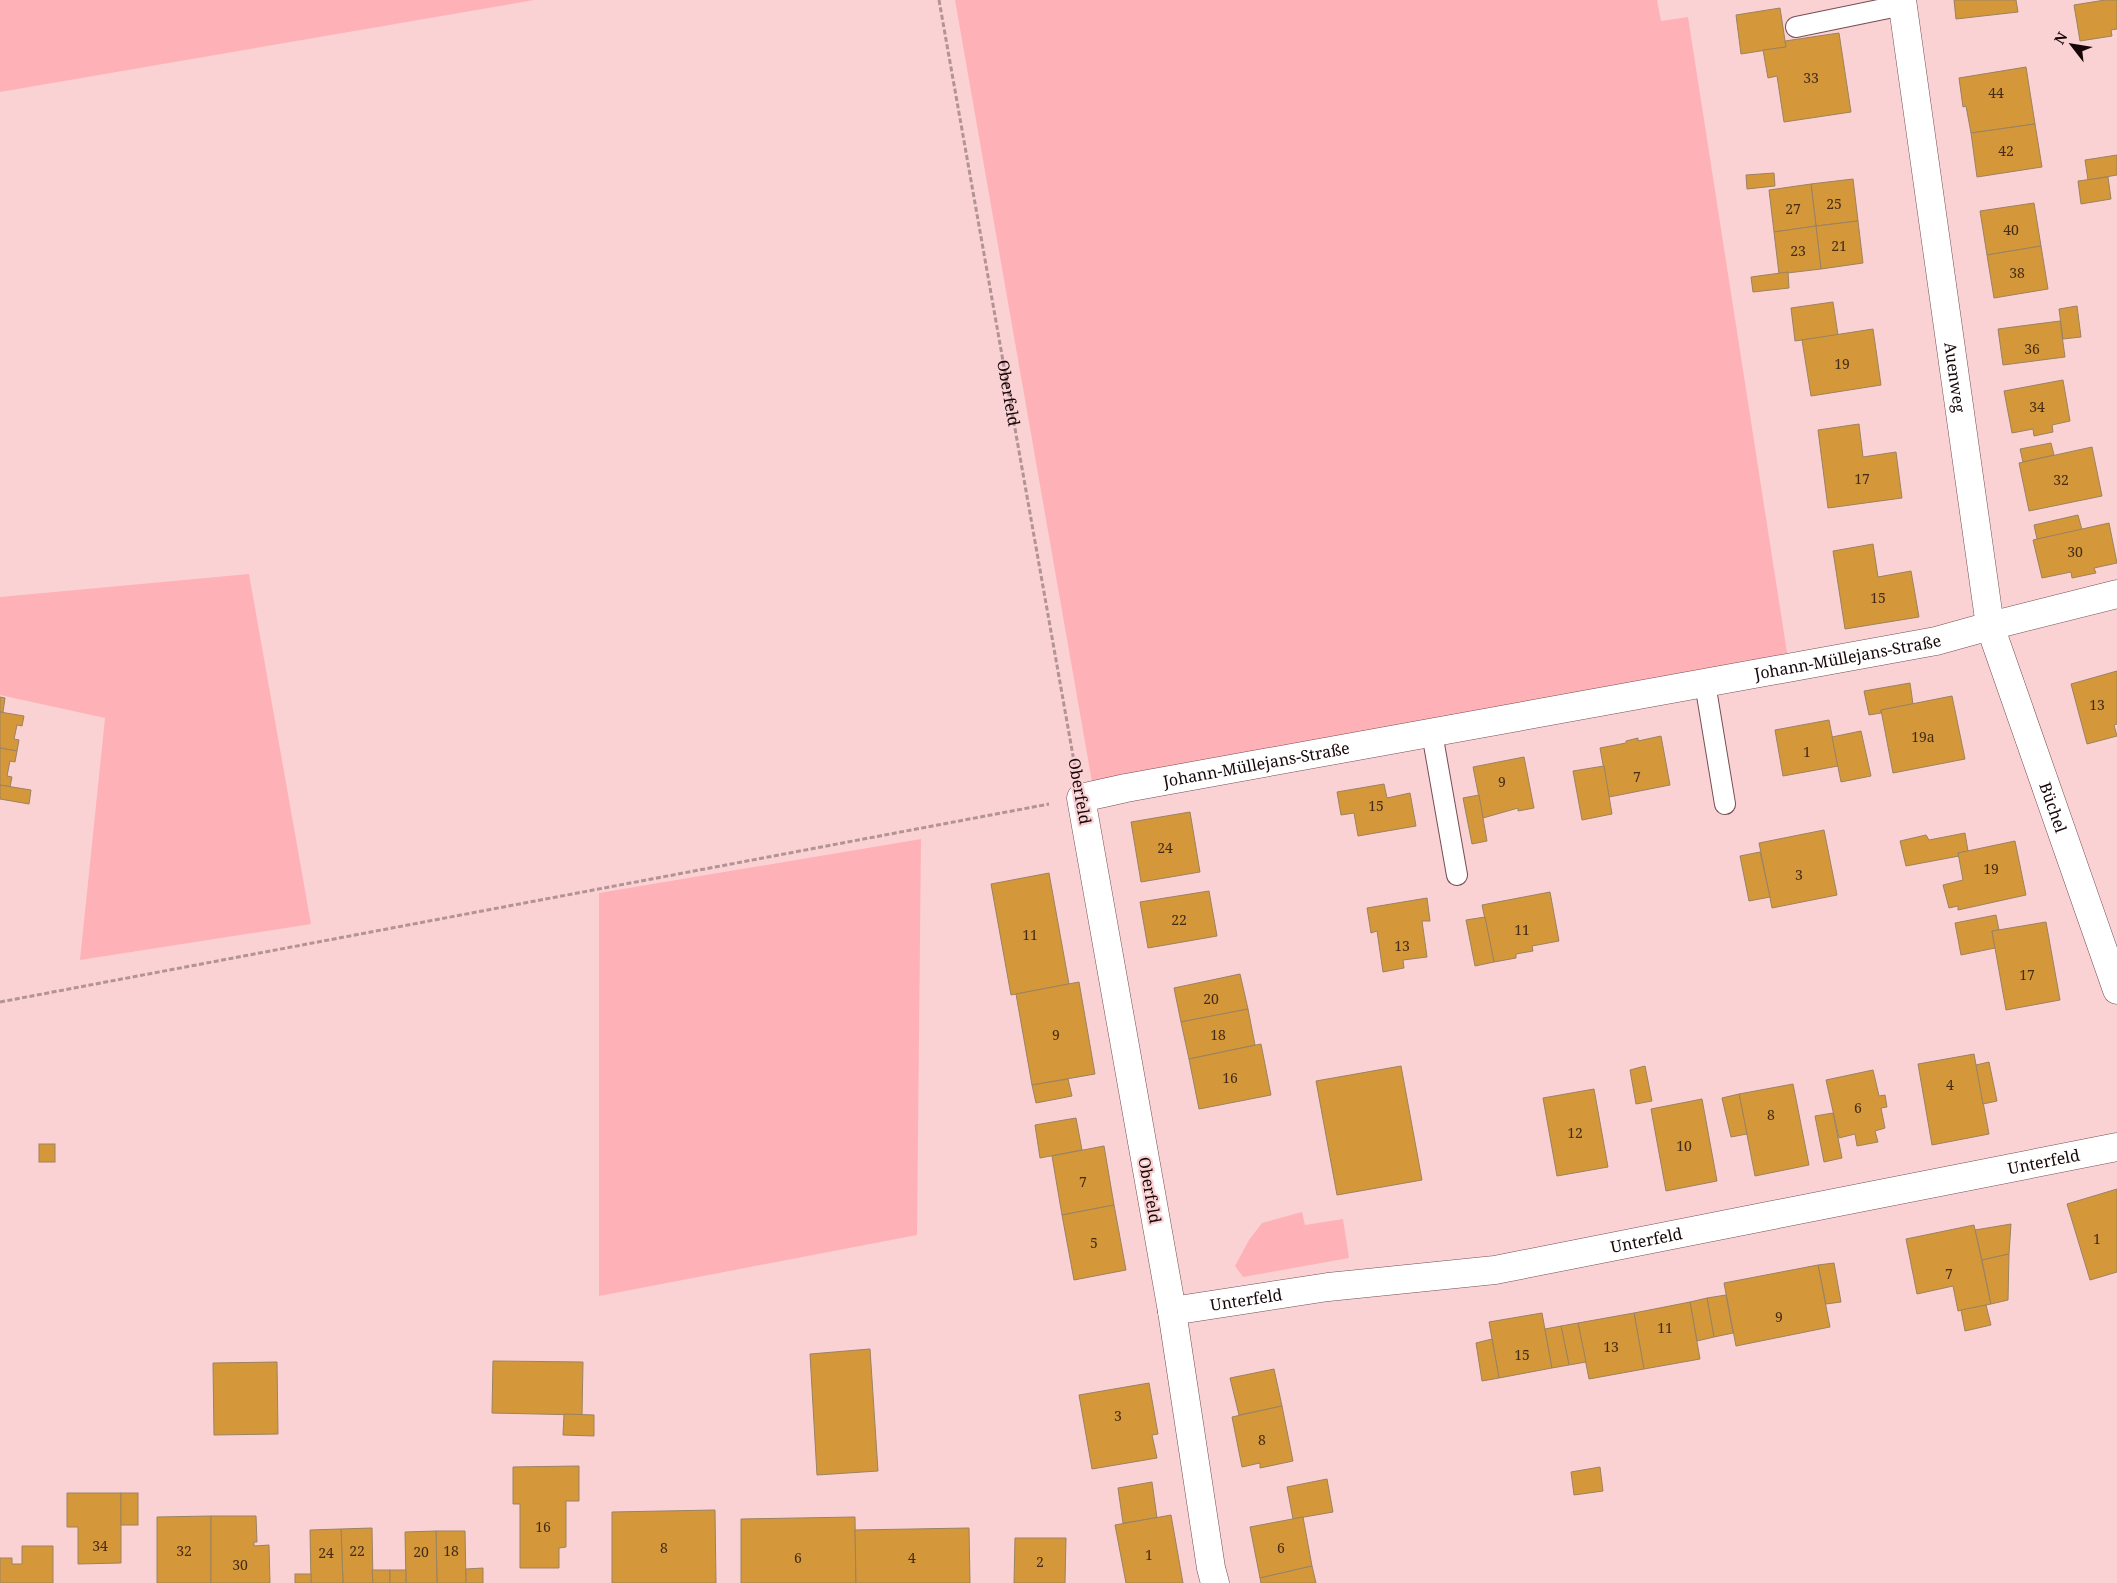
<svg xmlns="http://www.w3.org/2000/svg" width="2117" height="1583" viewBox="0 0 2117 1583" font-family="'Noto Serif',serif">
<rect width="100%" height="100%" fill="#fad2d4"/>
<g fill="#feb2b8">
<polygon points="0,0 534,0 0,92"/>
<polygon points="955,0 1657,0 1661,21 1688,17 1788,659 1092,782"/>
<polygon points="249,574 311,924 80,960 105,718 0,695 0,597"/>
<polygon points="921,839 917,1235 599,1296 599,893"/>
<polygon points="1302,1212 1305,1225 1343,1219 1349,1258 1243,1277 1235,1266 1249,1240 1262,1223"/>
</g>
<g fill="#d4983b" stroke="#9b8260">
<polygon points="1954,0 2016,0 2018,12 1956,19"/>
<polygon points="2105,0 2117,0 2117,29 2111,30 2112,36 2080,41 2074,5"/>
<polygon points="1780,8 1786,47 1741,54 1736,15"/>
<polygon points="1839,33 1851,112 1784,122 1777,76 1768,78 1763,50 1786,47 1785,41"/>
<polygon points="2026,67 2035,124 1971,133 1966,106 1963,107 1959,78"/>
<polygon points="2035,124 2042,167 1977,177 1971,133"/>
<polygon points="2117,155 2117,175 2088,180 2085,160"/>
<polygon points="1774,173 1775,186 1747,189 1746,175"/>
<polygon points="2108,177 2111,199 2081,204 2078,181"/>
<polygon points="1853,179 1858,221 1816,226 1811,184"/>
<polygon points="1811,184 1816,226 1774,232 1769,190"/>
<polygon points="2034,203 2041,246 1987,255 1980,211"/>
<polygon points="1858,221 1863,263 1821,269 1816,226"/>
<polygon points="1816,226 1821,269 1779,274 1774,232"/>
<polygon points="2041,246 2048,289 1994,298 1987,255"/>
<polygon points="1788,272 1789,288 1753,292 1751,277"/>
<polygon points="1833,302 1838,335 1795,341 1791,308"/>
<polygon points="2077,306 2081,337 2063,339 2059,309"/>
<polygon points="2060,321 2065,357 2003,365 1998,329"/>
<polygon points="1873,329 1881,385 1811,396 1802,340"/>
<polygon points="2063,380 2070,421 2052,425 2053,432 2034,436 2033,429 2012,433 2004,391"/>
<polygon points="1859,424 1863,457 1896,452 1902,498 1828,508 1818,430"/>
<polygon points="2051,443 2054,455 2023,462 2020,449"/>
<polygon points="2092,447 2102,496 2029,511 2019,463"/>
<polygon points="2078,515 2082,530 2037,539 2034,525"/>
<polygon points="2109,523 2117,563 2094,568 2096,573 2072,578 2071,572 2042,578 2033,540"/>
<polygon points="1873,544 1878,577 1911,571 1919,617 1845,629 1833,551"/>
<polygon points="2117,671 2117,724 2114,725 2117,736 2087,744 2071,684"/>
<polygon points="1910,683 1913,704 1881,710 1881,713 1869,715 1864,691"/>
<polygon points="1952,696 1965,759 1893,773 1881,710"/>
<polygon points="0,697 5,698 3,712 0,712"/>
<polygon points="0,712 24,716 22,726 17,725 14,739 19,740 17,751 0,748"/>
<polygon points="1829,720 1838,766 1783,776 1775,730"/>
<polygon points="1861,731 1871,776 1841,782 1832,737"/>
<polygon points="1661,736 1670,785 1609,797 1600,748 1626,743 1626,741 1638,738 1638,741"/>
<polygon points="0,748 17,751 15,762 10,761 7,776 12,777 10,787 0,785"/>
<polygon points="1524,757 1534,808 1518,811 1518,808 1483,818 1473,767"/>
<polygon points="1604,766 1612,814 1582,820 1573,771"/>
<polygon points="1384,784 1387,798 1410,793 1416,826 1358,836 1354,813 1341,815 1337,792"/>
<polygon points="0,785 31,790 29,804 0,799"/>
<polygon points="1479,795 1487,841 1472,844 1463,798"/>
<polygon points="1190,812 1200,872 1141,882 1131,822"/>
<polygon points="1824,830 1837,895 1772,908 1759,843"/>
<polygon points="1965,833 1968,851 1958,853 1959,856 1906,866 1900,841 1926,835 1929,840"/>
<polygon points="2015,841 2026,895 1958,910 1958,906 1949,908 1943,885 1963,880 1958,853"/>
<polygon points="1760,852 1770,897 1749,901 1740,856"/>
<polygon points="1049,873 1069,984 1011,995 991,884"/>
<polygon points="1209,891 1217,936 1148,948 1140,902"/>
<polygon points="1550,892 1559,941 1532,946 1533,951 1516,954 1516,958 1494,962 1482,905"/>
<polygon points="1427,898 1430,921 1422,921 1427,957 1403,960 1404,968 1383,972 1377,931 1371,933 1367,908"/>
<polygon points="1996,915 1999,930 1992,931 1995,948 1961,955 1955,923"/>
<polygon points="1485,917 1494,962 1475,966 1466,920"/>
<polygon points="2046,922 2060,1000 2006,1010 1992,931"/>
<polygon points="1240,974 1248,1009 1181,1022 1174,988"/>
<polygon points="1079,982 1095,1074 1032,1085 1016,994"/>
<polygon points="1248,1009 1255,1045 1189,1059 1181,1022"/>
<polygon points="1261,1044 1271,1095 1199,1109 1189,1059"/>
<polygon points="1974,1054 1989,1134 1932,1145 1918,1064"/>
<polygon points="1989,1062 1997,1101 1983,1104 1976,1065"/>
<polygon points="1401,1066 1422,1180 1337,1195 1316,1081"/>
<polygon points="1645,1066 1652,1101 1636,1104 1630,1070"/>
<polygon points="1873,1070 1879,1096 1885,1095 1887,1107 1881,1108 1885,1128 1875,1131 1878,1142 1857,1146 1855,1134 1839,1138 1826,1080"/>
<polygon points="1068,1079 1072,1096 1036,1103 1032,1085"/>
<polygon points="1793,1084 1809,1165 1755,1176 1739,1094"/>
<polygon points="1594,1089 1608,1167 1557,1176 1543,1098"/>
<polygon points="1739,1094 1747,1134 1731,1137 1722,1098"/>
<polygon points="1702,1099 1717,1181 1666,1191 1651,1109"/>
<polygon points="1833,1113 1842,1158 1824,1162 1815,1116"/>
<polygon points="1076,1118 1082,1150 1040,1158 1035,1125"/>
<rect x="39" y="1144" width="16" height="18"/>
<polygon points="1104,1146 1114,1205 1062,1215 1052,1156"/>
<polygon points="2117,1189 2117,1272 2090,1280 2067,1204"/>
<polygon points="1114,1205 1126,1270 1074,1280 1062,1215"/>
<polygon points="2011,1224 2009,1254 1982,1260 1975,1230"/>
<polygon points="1974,1225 1991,1304 1958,1311 1953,1286 1917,1294 1906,1239"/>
<polygon points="2009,1254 2008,1300 1991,1304 1982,1260"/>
<polygon points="1834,1263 1841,1302 1826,1304 1818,1265"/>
<polygon points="1818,1265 1830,1327 1736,1346 1724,1283"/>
<polygon points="1726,1295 1733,1333 1714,1337 1707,1298"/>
<polygon points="1707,1298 1714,1337 1697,1341 1690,1302"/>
<polygon points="1690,1302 1700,1359 1644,1369 1634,1313"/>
<polygon points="1986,1305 1991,1325 1965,1331 1961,1310"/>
<polygon points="1542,1313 1552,1368 1499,1378 1489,1322"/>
<polygon points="1634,1313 1644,1369 1589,1379 1578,1323"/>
<polygon points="1578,1323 1586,1362 1569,1365 1561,1326"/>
<polygon points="1561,1326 1569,1365 1552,1368 1545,1329"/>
<polygon points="1492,1339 1499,1378 1482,1381 1476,1343"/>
<polygon points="870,1349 878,1471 817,1475 810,1354"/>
<polygon points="493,1361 583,1362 582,1415 492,1413"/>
<polygon points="277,1362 278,1434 214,1435 213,1363"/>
<polygon points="1274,1369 1282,1406 1239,1415 1230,1378"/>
<polygon points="1149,1383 1158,1434 1152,1435 1157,1458 1092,1469 1079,1395"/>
<polygon points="1282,1406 1293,1461 1260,1468 1260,1463 1242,1467 1232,1417"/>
<polygon points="564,1414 594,1415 594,1436 563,1435"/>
<polygon points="579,1466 579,1501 566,1501 566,1547 559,1548 559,1568 520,1568 520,1504 513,1504 513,1467"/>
<polygon points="1600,1467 1603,1491 1574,1495 1571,1472"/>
<polygon points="1327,1479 1333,1512 1293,1519 1287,1487"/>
<polygon points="1152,1482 1157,1518 1123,1523 1118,1488"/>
<polygon points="67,1493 121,1493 121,1563 78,1564 78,1527 67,1527"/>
<rect x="121" y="1493" width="17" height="32"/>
<polygon points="715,1510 716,1583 612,1583 612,1512"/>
<polygon points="1171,1515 1183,1583 1126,1583 1115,1525"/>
<polygon points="211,1516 211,1583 157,1583 157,1517"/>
<polygon points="211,1516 256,1516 257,1542 254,1542 254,1546 269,1545 270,1583 211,1583"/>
<polygon points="855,1517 856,1583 741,1583 741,1519"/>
<polygon points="1303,1517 1312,1566 1260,1578 1250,1527"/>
<polygon points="372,1528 373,1583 343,1583 341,1529"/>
<polygon points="969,1528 970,1583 856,1583 855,1530"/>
<polygon points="341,1529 343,1583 311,1583 310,1530"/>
<polygon points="436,1531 465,1531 466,1583 437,1583"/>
<polygon points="436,1531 437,1583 406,1583 405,1532"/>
<polygon points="1015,1538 1066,1538 1065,1583 1014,1583"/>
<polygon points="22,1546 53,1546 53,1583 0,1583 0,1558 12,1558 12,1564 22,1564"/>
<polygon points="1312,1566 1316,1583 1261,1583 1260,1578"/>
<polygon points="483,1568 483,1583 466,1583 466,1569"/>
<polygon points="372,1570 390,1570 390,1583 373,1583"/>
<rect x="390" y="1570" width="16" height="13"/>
<rect x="295" y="1574" width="16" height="9"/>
</g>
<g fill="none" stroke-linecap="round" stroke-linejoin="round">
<defs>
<g id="service">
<polyline points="1796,27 1903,5"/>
<polyline points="1705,683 1725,804"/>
<polyline points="1432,733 1457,875"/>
</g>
<g id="minor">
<path id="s2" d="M1902 0 1990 626 2117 594"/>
<path id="s3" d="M1172 1311 1328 1287 1495 1270 2117 1147"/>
<path id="s4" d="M1215 1583 1211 1568 1172 1311 1081 798 1126 788 1936 641 1990 626 2117 990"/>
</g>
</defs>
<use href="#service" stroke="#764d50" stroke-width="22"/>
<use href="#minor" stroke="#764d50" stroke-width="29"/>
<g stroke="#b39395" stroke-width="3" stroke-dasharray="5 2.5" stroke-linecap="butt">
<path id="s1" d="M939 0 1075 767"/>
<polyline points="0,1002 1049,804"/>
</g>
<use href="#service" stroke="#fff" stroke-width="20"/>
<use href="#minor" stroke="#fff" stroke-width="28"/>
</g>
<g text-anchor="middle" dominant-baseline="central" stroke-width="4.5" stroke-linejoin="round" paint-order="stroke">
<g font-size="14" fill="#462b16">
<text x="1811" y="77">33</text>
<text x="1996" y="92">44</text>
<text x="2006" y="150">42</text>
<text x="1834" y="203">25</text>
<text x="1793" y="208">27</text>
<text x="2011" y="229">40</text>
<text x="1839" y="245">21</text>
<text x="1798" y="250">23</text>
<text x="2017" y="272">38</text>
<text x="2032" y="348">36</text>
<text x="1842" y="363">19</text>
<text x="2037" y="406">34</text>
<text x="1862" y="478">17</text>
<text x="2061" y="479">32</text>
<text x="2075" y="551">30</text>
<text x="1878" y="597">15</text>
<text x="2097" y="704">13</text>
<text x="1923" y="736">19a</text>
<text x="1807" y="751">1</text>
<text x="1637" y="776">7</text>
<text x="1502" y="781">9</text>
<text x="1376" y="805">15</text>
<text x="1165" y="847">24</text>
<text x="1991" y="868">19</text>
<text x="1799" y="874">3</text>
<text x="1179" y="919">22</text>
<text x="1522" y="929">11</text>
<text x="1030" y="934">11</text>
<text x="1402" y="945">13</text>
<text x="2027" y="974">17</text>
<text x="1211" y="998">20</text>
<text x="1056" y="1034">9</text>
<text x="1218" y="1034">18</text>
<text x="1230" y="1077">16</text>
<text x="1950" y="1084">4</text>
<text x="1858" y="1107">6</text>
<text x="1771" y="1114">8</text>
<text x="1575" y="1132">12</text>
<text x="1684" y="1145">10</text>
<text x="1083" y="1181">7</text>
<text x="2097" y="1238">1</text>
<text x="1094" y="1242">5</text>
<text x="1949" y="1273">7</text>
<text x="1779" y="1316">9</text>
<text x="1665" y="1327">11</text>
<text x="1611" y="1346">13</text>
<text x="1522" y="1354">15</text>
<text x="1118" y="1415">3</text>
<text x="1262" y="1439">8</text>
<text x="543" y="1526">16</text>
<text x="100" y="1545">34</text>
<text x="664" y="1547">8</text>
<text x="1281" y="1547">6</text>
<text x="184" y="1550">32</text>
<text x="357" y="1550">22</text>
<text x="451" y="1550">18</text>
<text x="421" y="1551">20</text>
<text x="326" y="1552">24</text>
<text x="1149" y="1554">1</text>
<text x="798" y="1557">6</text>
<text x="912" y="1557">4</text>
<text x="1040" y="1561">2</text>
<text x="240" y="1564">30</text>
</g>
<g font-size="16" fill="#170709" stroke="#fad2d4">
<text stroke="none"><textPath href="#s2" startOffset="381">Auenweg</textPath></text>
<text stroke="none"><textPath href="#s1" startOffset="399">Oberfeld</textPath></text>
<text stroke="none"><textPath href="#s4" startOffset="1576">Johann-Müllejans-Straße</textPath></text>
<text stroke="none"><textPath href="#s4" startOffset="975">Johann-Müllejans-Straße</textPath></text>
<text transform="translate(1080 791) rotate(80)">Oberfeld</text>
<text stroke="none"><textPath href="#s4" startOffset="1914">Büchel</textPath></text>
<text stroke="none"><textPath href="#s3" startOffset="885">Unterfeld</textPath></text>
<text transform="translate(1150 1190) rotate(80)">Oberfeld</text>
<text stroke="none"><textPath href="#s3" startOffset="480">Unterfeld</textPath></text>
<text stroke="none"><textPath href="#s3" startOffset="75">Unterfeld</textPath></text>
</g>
</g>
<g transform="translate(2072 45) rotate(301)" stroke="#fad2d4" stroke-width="4" paint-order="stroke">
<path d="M0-4L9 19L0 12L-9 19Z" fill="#170709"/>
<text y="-8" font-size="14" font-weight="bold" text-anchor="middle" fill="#170709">N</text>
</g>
</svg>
